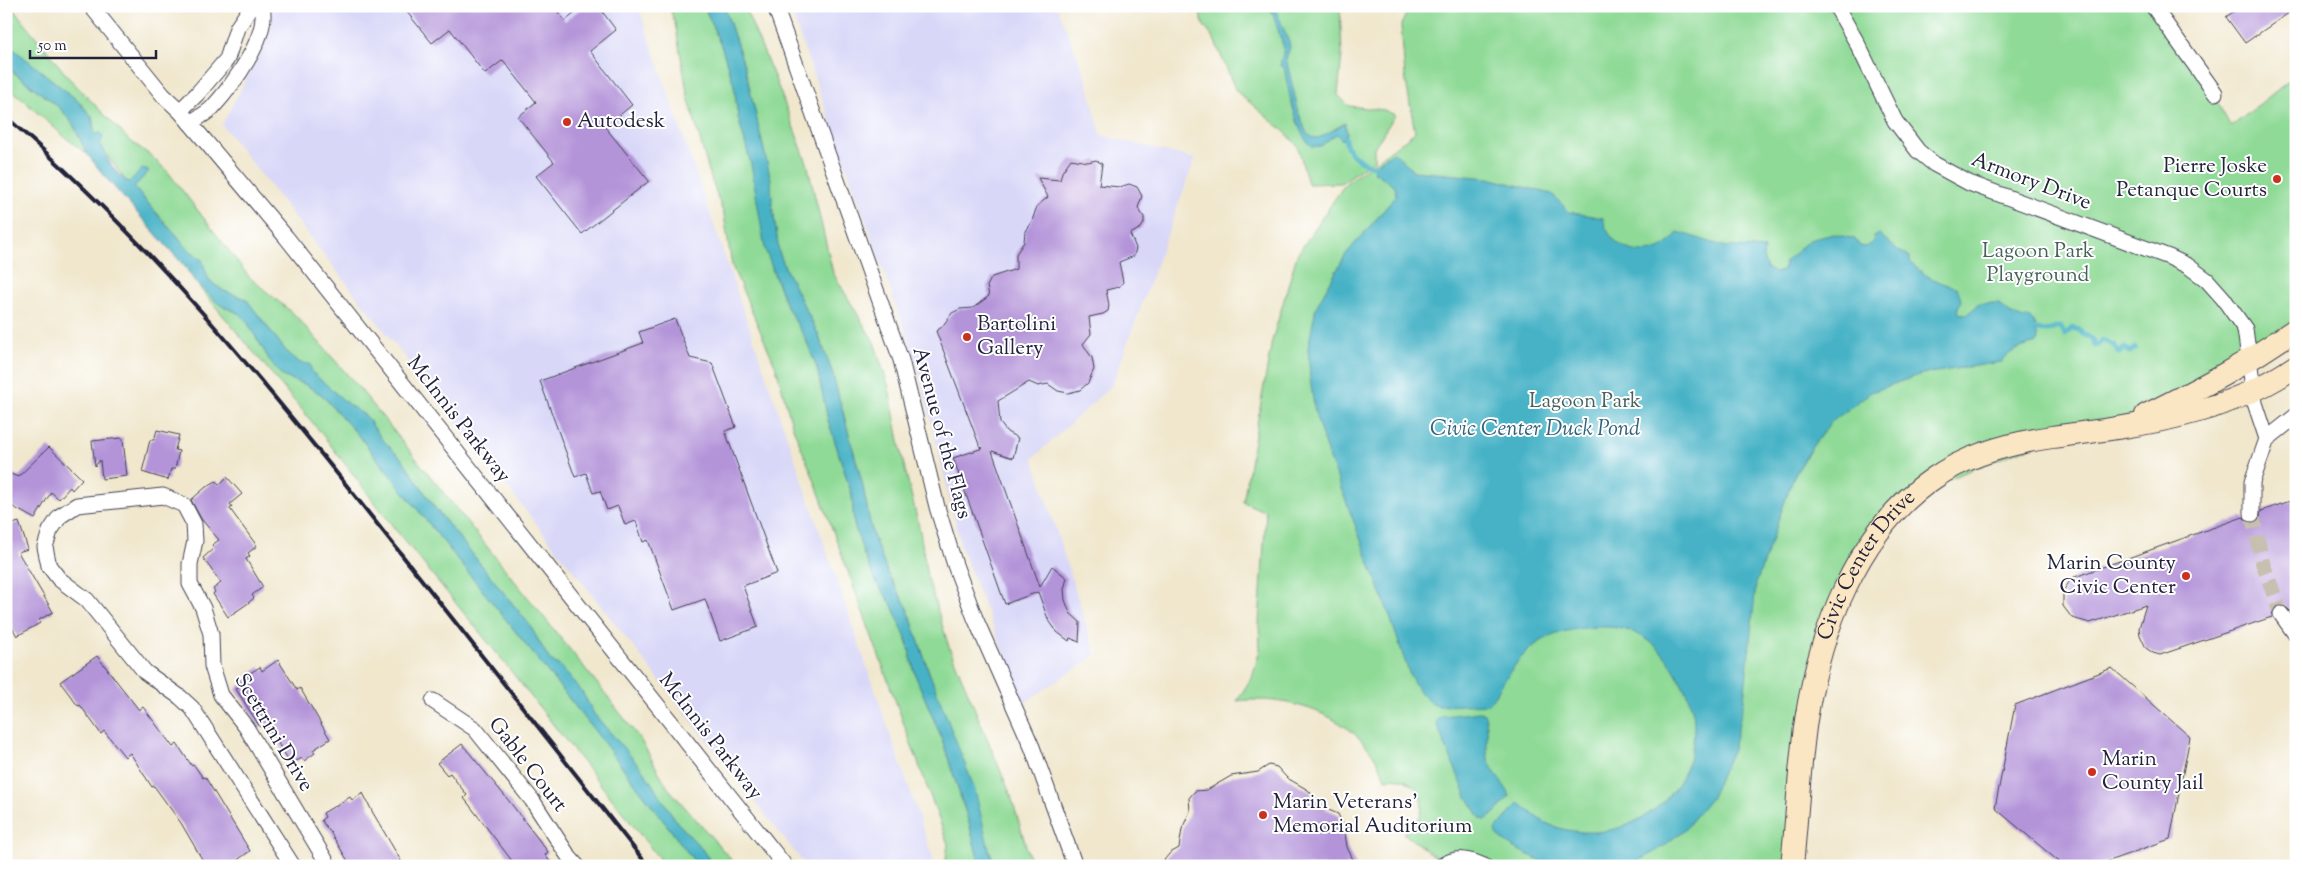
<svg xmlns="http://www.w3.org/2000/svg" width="2302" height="872" viewBox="0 0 2302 872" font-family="'Sorts Mill Goudy',serif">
<rect width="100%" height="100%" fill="#fff"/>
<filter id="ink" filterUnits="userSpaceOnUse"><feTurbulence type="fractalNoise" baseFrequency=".02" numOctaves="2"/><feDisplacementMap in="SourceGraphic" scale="10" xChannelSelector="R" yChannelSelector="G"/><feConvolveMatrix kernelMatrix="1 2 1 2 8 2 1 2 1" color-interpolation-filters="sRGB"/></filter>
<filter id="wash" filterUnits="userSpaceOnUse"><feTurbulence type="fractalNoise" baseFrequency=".0096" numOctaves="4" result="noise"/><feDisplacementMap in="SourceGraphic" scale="20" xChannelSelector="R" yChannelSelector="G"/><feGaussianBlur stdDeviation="1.12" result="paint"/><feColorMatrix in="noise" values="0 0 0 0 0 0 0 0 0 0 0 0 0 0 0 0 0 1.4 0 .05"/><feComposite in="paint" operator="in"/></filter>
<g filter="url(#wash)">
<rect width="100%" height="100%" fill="#f0e7cd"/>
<g fill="#d8d7f8">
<polygon points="272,6 638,6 933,858 930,866 806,866 222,125 270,34"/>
<polygon points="789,6 1057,6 1086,78 1101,135 1195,159 1112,385 1033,458 1096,655 1024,703 962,550 917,364"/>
</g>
<g fill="#8fda96" stroke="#587e68">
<polygon points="6,6 11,6 68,77 129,140 150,155 168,172 250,278 296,316 360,389 600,687 640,739 668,788 737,866 714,866 701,848 677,822 643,771 594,714 582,692 561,667 549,659 529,624 435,508 403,460 381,438 366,416 350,406 286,351 246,299 224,291 209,281 202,260 187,248 175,233 129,182 125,180 100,145 95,135 92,116 77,100 6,43"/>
<polygon points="669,6 704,6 722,48 734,85 738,117 751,164 773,272 786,305 806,340 817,368 828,420 852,495 854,524 864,555 878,585 891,603 906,638 916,677 942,739 969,823 980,866 945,866 948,844 814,479 792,425 776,367 732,266 724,215 710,175 688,97 675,23"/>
<polygon points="724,6 744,6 776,81 807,163 833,273 874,342 889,388 902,457 920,531 927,576 949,647 1011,796 1032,866 995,866 907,607 888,574 872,533 862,482 832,372 818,334 786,270 779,252 772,202 771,183 745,68"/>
<polygon points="1197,6 1340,6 1342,54 1338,95 1349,106 1384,110 1395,115 1374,148 1374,160 1341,183 1308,184 1298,146 1285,132 1236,91 1214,39 1204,26"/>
<path d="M1410 6H2151L2207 84 2231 127 2296 75V320L2156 408 2055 437 1917 491 1834 617 1792 866H1484L1441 861 1403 833C1437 816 1422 772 1385 779 1366 720 1294 694 1237 701L1252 677 1260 650 1259 623 1266 512 1243 502 1272 341 1297 255 1345 184 1415 132 1405 76 1401 25Z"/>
<polygon points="6,67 60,108 73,124 87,154 66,138 6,85"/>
<polygon points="195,282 220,305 238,313 247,322 272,364 282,376 306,385 322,395 358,435 591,726 698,866 665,866 495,651 395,529 322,434"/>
</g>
<g fill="#47b2c6" stroke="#346a80">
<polygon points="704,6 724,6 725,9 745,68 771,180 772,202 779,252 786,270 818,334 832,372 862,482 872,533 888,574 907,607 929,672 975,790 989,850 995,866 980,866 969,823 942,739 916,677 906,638 891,603 878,585 864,555 854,524 852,495 828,420 817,368 806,340 786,305 765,249 751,164 738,117 734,85 722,48"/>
<path d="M1267 6H1274L1289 42 1290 48 1286 58 1299 114 1307 134 1314 138 1321 137 1345 123 1347 133 1342 140 1336 134 1321 146 1312 147C1296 133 1288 88 1284 67L1280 66 1284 48 1272 12Z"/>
<path d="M6 43 77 100 91 116 95 134 101 133 103 136 100 145C107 157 116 177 129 182L142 169H147L149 171 134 187 169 228 175 233 187 248 202 260 209 281 224 291 246 299 286 351 300 363 310 364 312 372 349 405 366 416 381 438 403 460 435 508 529 624 549 659 561 667 582 692 594 714 643 770 677 822 701 848 714 866H698L591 726 358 435 322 395 306 385 282 376 272 364 247 322 238 313 220 305 195 282 186 268 106 178 87 154 73 124 60 108 6 66Z"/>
<path d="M1394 152 1414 171 1488 178 1552 194 1569 212 1603 218C1610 255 1658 265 1678 232L1723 246 1764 249 1763 258 1767 269 1775 273 1784 269 1785 262 1809 240 1834 234 1855 239 1860 246 1865 247 1873 242 1874 237 1879 234 1899 251 1910 257V261C1920 274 1941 285 1957 287L1961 300 1958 308 1959 313 1966 315 1979 304H1999L2011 314 2023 319 2029 317 2036 326 2034 330 2038 337 2037 343C2026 346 2007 351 2002 362L1922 374 1871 392 1830 423 1812 447 1793 478 1756 584 1744 700 1733 749 1710 799 1685 829 1664 846 1644 858 1623 866H1551L1514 848 1496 835 1495 830 1519 803C1530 811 1539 821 1553 826 1622 850 1693 801 1694 728 1695 707 1684 686 1673 668 1658 643 1637 628 1606 627 1580 627 1552 631 1531 648 1511 665 1503 686 1488 704L1439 706 1430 702 1418 690 1409 673 1389 614 1325 446 1315 413 1310 379 1308 348 1316 307 1346 254 1396 196 1395 186 1374 172 1378 162Z"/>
<path d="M1480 712 1484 714C1490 726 1485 744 1488 758 1492 773 1504 782 1510 796L1496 812 1486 820 1481 819 1467 797 1436 723 1439 718 1443 716Z"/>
</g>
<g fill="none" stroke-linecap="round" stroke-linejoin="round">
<g stroke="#47b2c6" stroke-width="5">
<path d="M1345 138C1346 154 1362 163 1376 167"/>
<polyline points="2034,330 2048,331 2061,326 2065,335 2072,328 2080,330 2083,334 2092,339 2094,345 2098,345 2102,340 2114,345 2119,353 2125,348 2130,352 2135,348"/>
</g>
</g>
<g id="blocks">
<g fill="#b494d9">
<polygon points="402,6 553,6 565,21 584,6 598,6 616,30 590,51 632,105 605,127 649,181 582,234 536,176 554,162 518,117 536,102 503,60 485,74 450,29 432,43"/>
<polygon points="2241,6 2296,6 2296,8 2245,43 2226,17"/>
<polygon points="1071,159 1088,162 1096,160 1102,164 1099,185 1120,187 1129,184 1137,187 1142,196 1138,208 1144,217 1144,223 1141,228 1130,234 1136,248 1134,256 1119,262 1123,282 1119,287 1106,290 1109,305 1108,311 1103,314 1089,317 1091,334 1083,344 1092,358 1094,369 1088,383 1080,390 1068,393 1058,391 1048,384 1038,386 1029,382 998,401 1000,423 1007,432 1018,438 1013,458 992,451 1040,587 1052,566 1067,578 1064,589 1065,600 1070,613 1080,622 1079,642 1070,638 1069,641 1057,632 1048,619 1038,592 1005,604 953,458 983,448 980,447 936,331 942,327 952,313 960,309 973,308 989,296 987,286 992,277 1016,269 1016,254 1024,242 1025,231 1032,221 1037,206 1048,197 1038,178 1060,180 1062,172"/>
<polygon points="675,319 690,358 712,363 736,427 725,431 777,573 743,586 758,627 720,641 705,599 674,610 648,540 643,542 636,521 625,525 618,506 607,510 600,491 593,493 586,473 575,477 540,381 643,343 639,332"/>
<polygon points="157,430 179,435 175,450 179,451 175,469 171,469 168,480 142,472 150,440 154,440"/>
<polygon points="121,438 123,439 127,476 102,479 100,460 95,466 92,441"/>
<polygon points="49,447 82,479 72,490 70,487 59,499 51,492 35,519 6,503 6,472 18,477"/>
<polygon points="227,477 242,494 230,504 232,507 230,509 257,546 248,553 250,556 246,559 263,587 252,595 254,598 247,604 228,617 213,594 215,592 213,589 221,583 203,558 214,548 212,545 219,540 202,520 191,500 206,487 216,481 219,485"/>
<polygon points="2296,499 2296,609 2290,611 2285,606 2280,605 2273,610 2272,617 2160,655 2153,653 2146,648 2140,635 2139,628 2146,605 2090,623 2072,618 2063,606 2063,591 2072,578 2243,517 2248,522 2256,522 2260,518 2261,511"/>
<polygon points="19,522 28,549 18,552 53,612 39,620 40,623 17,636 6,617 6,526"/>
<polygon points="97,656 139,710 143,707 173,747 177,744 192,766 194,765 203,778 205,777 250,851 229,866 206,866 181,823 154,786 152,787 130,753 125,757 104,731 101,734 80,705 78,706 60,682"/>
<polygon points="278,660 297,690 300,688 330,739 313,750 315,753 304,761 302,758 291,764 266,724 260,727 236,689 249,678 247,675 260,667 262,671"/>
<polygon points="2112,668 2190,737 2170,839 2095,866 2064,866 1995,808 2015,705"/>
<polygon points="462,744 509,801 548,852 545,855 553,866 516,866 464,798 467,795 459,785 450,773 447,775 437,763"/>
<polygon points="1269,765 1277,767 1287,778 1308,790 1324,808 1338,814 1344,827 1347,847 1356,866 1159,866 1170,853 1179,848 1182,829 1190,811 1189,798 1195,791 1207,790 1231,776 1258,772"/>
<polygon points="363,793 373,813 404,866 351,866 329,830 328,830 321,820 325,817 323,813 350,797 352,800"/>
</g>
</g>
</g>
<g filter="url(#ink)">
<use href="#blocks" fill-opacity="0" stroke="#414051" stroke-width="1"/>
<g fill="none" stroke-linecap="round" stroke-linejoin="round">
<polyline stroke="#c7c0b0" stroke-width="15" stroke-dasharray="15 8" stroke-linecap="butt" points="2252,514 2262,561 2281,614"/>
<defs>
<g id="street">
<polyline points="91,6 163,95 180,111 286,237 785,866"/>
<polyline points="775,6 901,360 937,507 955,565 975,618 1032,747 1075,866"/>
<polyline points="1836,6 1857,43 1895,121 1918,151 1934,164 1969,183 2169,257 2188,266 2207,280 2223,298 2245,329 2255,403 2267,439"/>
<polyline points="2153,6 2215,93"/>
<polyline points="180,111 197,94 227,59 237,28 252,6"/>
<path d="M190 123C197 118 206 114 212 108 232 86 270 36 262 6"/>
<polyline points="2252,514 2252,482 2267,439 2296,416"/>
<polyline points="2281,614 2296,635"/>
<polyline points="433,701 475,729 532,800 569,857 577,866"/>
<polyline points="293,866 192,708 180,697 145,672 87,600 59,579 49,566 45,547 50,531 60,516 77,505 163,496 184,505 194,524 195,541 190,564 190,584 203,608 211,634 212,666 221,695 246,727 329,866"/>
<path d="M1442 866C1456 856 1469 859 1484 866"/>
</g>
<g id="secondary">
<path d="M2146 415C2201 388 2246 364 2296 329"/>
<path id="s1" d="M1792 866C1797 817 1799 768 1806 720 1820 631 1857 530 1934 478 1969 454 2011 443 2052 437 2136 426 2225 416 2296 366"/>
</g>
</defs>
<use href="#street" stroke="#414051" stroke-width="17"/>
<use href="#secondary" stroke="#414051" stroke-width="24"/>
<use href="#street" stroke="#fff" stroke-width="15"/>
<use href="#secondary" stroke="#fbe6c4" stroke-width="22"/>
<path stroke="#22223b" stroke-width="4" d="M6 117C150 241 269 387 386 535 474 645 561 756 648 866"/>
</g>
</g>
<g fill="#c8321e" stroke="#fff" stroke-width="2">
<circle cx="567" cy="122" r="5"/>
<circle cx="2277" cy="179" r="5"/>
<circle cx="967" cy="337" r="5"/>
<circle cx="2186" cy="576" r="5"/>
<circle cx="2092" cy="772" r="5"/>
<circle cx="1263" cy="815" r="5"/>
</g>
<g text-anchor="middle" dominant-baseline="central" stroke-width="4" stroke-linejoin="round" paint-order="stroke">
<g font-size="21" fill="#22223b" stroke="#fff" text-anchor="start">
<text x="577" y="122">Autodesk</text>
<text x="2267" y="167" text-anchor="end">Pierre Joske<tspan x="2267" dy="24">Petanque Courts</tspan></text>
<text x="977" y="325">Bartolini<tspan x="977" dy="24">Gallery</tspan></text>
<text x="2176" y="564" text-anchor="end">Marin County<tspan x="2176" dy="24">Civic Center</tspan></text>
<text x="2102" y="760">Marin<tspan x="2102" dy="24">County Jail</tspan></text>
<text x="1273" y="803">Marin Veterans'<tspan x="1273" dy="24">Memorial Auditorium</tspan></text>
</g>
<g font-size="21" fill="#22223b" stroke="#fff">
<text transform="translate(2031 182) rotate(21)">Armory Drive</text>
<text transform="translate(458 420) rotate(52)">McInnis Parkway</text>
<text transform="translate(941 433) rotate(75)">Avenue of the Flags</text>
<text stroke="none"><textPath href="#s1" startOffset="315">Civic Center Drive</textPath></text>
<text transform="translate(273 733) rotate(59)">Scettrini Drive</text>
<text transform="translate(710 737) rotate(52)">McInnis Parkway</text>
<text transform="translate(527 765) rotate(52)">Gable Court</text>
</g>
<g font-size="21" fill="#48625b" stroke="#fff">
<text x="2038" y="252">Lagoon Park<tspan x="2038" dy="24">Playground</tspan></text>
<text x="1585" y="402">Lagoon Park</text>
</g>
<g font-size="22" font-style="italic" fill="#33637a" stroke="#fff">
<text x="1535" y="430">Civic Center Duck Pond</text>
</g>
</g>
<rect width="2302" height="872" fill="none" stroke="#fff" stroke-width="25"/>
<path d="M30 50v8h126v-8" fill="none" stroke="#22223b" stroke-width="2.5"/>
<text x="38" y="50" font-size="15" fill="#22223b" stroke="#ffffff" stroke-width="4" paint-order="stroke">50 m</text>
</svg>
